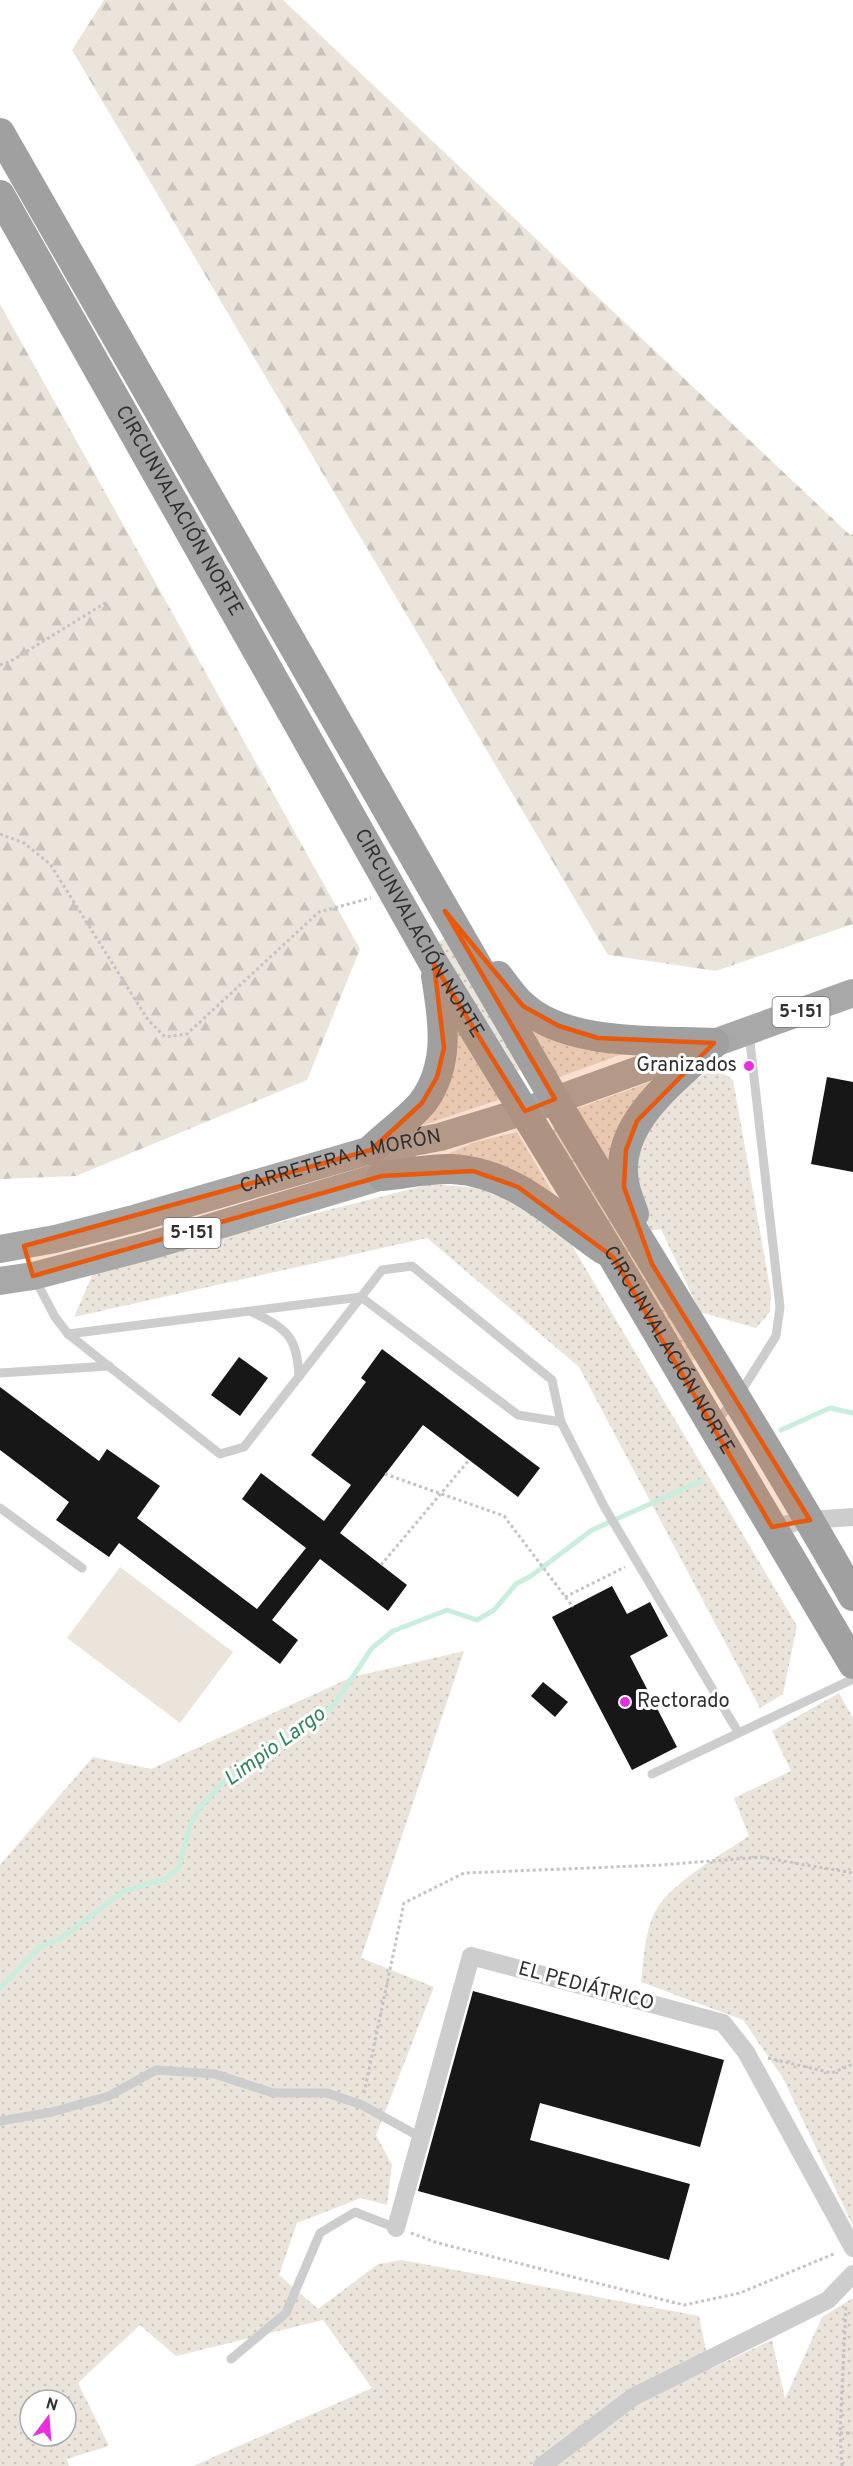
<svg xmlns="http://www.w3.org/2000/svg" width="853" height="2466" viewBox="0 0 853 2466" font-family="Overpass,sans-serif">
<defs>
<pattern id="grass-dots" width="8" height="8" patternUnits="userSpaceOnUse" patternTransform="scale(1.5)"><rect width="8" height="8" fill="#eae4da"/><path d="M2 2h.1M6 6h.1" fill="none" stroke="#c9c4bb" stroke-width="1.8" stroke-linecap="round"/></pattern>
<pattern id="forest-firs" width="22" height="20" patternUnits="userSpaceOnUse" patternTransform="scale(1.5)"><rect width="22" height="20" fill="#eae4da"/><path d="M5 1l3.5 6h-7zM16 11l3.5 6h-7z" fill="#c9c4bb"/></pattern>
</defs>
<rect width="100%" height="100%" fill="#fff"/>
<g fill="url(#grass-dots)" fill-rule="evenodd">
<polygon points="447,937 525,1067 517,1071 438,942"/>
<polygon points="504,998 628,1052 551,1080"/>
<polygon points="453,1016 501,1099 403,1132"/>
<path d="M708 1072H722L733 1080 771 1293 770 1312 756 1328 700 1312 661 1229 651 1231C639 1206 627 1150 642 1125 655 1104 687 1085 708 1072Z"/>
<polygon points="661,1078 610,1180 573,1110"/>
<polygon points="557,1127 696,1359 690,1362 550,1131"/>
<polygon points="517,1132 561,1207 443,1156 475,1142"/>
<polygon points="431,1184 479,1188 521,1200 570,1242 797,1626 783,1694 760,1708 579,1367 427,1238 74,1317 95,1269"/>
<path d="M464 1651 361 1958 434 1987 376 2135 392 2165 387 2205 361 2198 297 2223 279 2275 318 2309 378 2264 402 2260 699 2316 710 2369 772 2340 785 2399 822 2317 853 2298V2466H193L372 2388 323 2320 176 2356 140 2325 78 2383 109 2446 67 2459 69 2466H0V1865L93 1757 151 1769 352 1677ZM30 2400H66V2436H30Z"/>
<path d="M839 1693 853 1718V2226L783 2078 743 2020 641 1982C644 1959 644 1935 654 1914 667 1885 722 1854 749 1836L734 1798 791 1771 772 1731Z"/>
</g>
<g fill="url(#forest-firs)">
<polygon points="104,0 283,0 850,535 853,534 853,924 716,971 608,955 72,50"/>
<polygon points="0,304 360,949 307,1080 76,1176 0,1179"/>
</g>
<polygon fill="#eae4da" points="120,1567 233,1652 180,1723 67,1638"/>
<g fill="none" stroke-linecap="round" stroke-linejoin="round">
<g stroke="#c9eedd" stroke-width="5">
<polyline points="781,1430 830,1408 853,1413"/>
<polyline points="0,1988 40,1947 60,1939 124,1891 165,1879 179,1868 190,1825 200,1807 224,1782 334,1705 372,1648 393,1631 447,1610 477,1620 494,1610 516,1584 531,1576 592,1530 701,1481"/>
</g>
</g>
<g fill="#171717">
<polygon points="827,1077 853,1082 853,1172 811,1164"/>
<polygon points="382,1349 540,1468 518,1497 423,1425 340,1533 407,1585 388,1611 320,1559 272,1620 298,1640 280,1664 119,1543 109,1557 56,1520 69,1502 0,1450 0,1387 99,1461 107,1449 160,1486 137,1518 257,1609 306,1548 242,1499 261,1473 324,1521 351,1485 311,1455 366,1382 361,1378"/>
<polygon points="239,1357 268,1378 240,1416 211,1395"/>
<polygon points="612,1586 627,1614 650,1602 668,1636 630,1656 677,1747 632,1770 552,1617"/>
<polygon points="543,1682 568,1702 555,1717 531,1696"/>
<polygon points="473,1991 724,2060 700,2147 540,2103 530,2140 690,2184 669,2260 418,2191"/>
</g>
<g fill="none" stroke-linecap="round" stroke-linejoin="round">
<g stroke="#c4c4c4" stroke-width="3" stroke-dasharray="3 3" stroke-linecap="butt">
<polyline points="0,665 11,661 107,602"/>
<polyline points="0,834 24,843 50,864 148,1020 165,1037 187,1034 319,912 371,898"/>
<polyline points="385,1474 504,1516 573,1607"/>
<polyline points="381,1565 469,1460"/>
<polyline points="565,1597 625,1567"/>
<polyline points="768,2058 832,2073 853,2064"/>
<polyline points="364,2093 404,1903 464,1873 662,1865 760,1857 853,1873"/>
<polyline points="411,2233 438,2243 684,2305 740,2293 836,2253"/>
<polyline points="840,2433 853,2433"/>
<polyline points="842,2466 840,2433 846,2306"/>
</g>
<g stroke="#cdcdcd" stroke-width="9">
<polyline points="35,1279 55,1317 68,1334 220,1454 244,1447 382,1270 412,1266 552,1380 561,1422 605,1508 738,1732"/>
<path d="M252 1312C288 1329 297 1337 299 1377"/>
<polyline points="68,1334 361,1297 518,1415 561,1422"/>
<polyline points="0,1373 109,1366"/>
<polyline points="716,1421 737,1398 776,1336 780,1307 749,1033"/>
<polyline points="0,1508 82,1568"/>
<polyline points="652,1774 853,1679"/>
<polyline points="0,2121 52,2112 109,2096 156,2070 215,2074 273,2093 327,2093 362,2105 422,2138"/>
<polyline points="231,2359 286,2313 320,2233 355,2212 396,2228"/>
</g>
<g stroke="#cdcdcd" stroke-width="18">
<polyline points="772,1527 810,1520 853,1517"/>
<polyline points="396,2228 471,1956 723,2023 746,2052 853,2248"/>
<polyline points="542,2466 633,2397 828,2300 853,2274"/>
</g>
<g stroke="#a8a8a8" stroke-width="28">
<path id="s1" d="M0 1249 55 1239 137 1218 371 1150 440 1137 525 1111 853 993"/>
<polyline points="0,1281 33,1276 149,1246 382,1176 403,1162"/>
</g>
<g stroke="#a0a0a0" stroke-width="30">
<path d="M0 133C185 456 368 779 555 1100 653 1266 758 1428 853 1596"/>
<path id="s2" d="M0 195 434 964 613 1257 853 1664"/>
<path d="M498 976C506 986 513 997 522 1005 567 1047 657 1040 714 1043"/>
<path d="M371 1150C385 1136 411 1117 423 1102 451 1064 443 1019 436 976"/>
<path d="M382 1176C405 1174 429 1168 452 1169 514 1172 556 1217 604 1250"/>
<path d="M634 1214C631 1205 627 1196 625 1187 610 1125 675 1080 714 1043"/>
</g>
</g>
<path fill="#e8590c" fill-opacity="0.2" stroke="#e8590c" stroke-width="4.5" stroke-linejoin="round" d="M445 911 523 1006 559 1026 598 1038 714 1043 637 1121 626 1150 624 1187 652 1264 810 1520 772 1527 613 1257 518 1187 473 1171 382 1176 33 1276 24 1246 371 1150 422 1103 437 1077 444 1048 434 964 525 1111 555 1099Z"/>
<g fill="#ec2dde" stroke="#fff" stroke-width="2">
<circle cx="749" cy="1066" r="6"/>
<circle cx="625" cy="1702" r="6"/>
</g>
<g text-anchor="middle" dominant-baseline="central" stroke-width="6" stroke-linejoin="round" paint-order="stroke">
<g fill="#fff" stroke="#6e6e6e" stroke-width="1.5">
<rect x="772.5" y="997" width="57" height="30" rx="4.5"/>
<rect x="163.5" y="1218" width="57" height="30" rx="4.5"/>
</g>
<g font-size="18" font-weight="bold" fill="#303030">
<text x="801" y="1012">5-151</text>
<text x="192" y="1233">5-151</text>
</g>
<g font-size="20" fill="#303030" stroke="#fff">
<text stroke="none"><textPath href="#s2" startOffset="363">CIRCUNVALACIÓN NORTE</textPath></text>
<text stroke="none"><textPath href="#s2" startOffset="849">CIRCUNVALACIÓN NORTE</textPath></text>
<text stroke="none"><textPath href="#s1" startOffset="352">CARRETERA A MORÓN</textPath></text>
<text stroke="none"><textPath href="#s2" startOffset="1335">CIRCUNVALACIÓN NORTE</textPath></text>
<text transform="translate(586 1987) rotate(15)">EL PEDIÁTRICO</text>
</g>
<g font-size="20" fill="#303030" stroke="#fff" text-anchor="end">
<text x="737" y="1066">Granizados</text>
<text x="637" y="1702" text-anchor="start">Rectorado</text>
</g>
<g font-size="21" font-style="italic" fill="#34825e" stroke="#fff">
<text transform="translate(275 1747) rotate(-36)">Limpio Largo</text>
</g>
</g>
<g transform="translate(48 2418) rotate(16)"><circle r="28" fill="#ffffff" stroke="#acacac" stroke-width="1.5"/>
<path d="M0-4.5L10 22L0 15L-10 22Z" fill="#ec2dde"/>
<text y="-9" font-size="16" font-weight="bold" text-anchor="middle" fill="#303030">N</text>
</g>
</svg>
